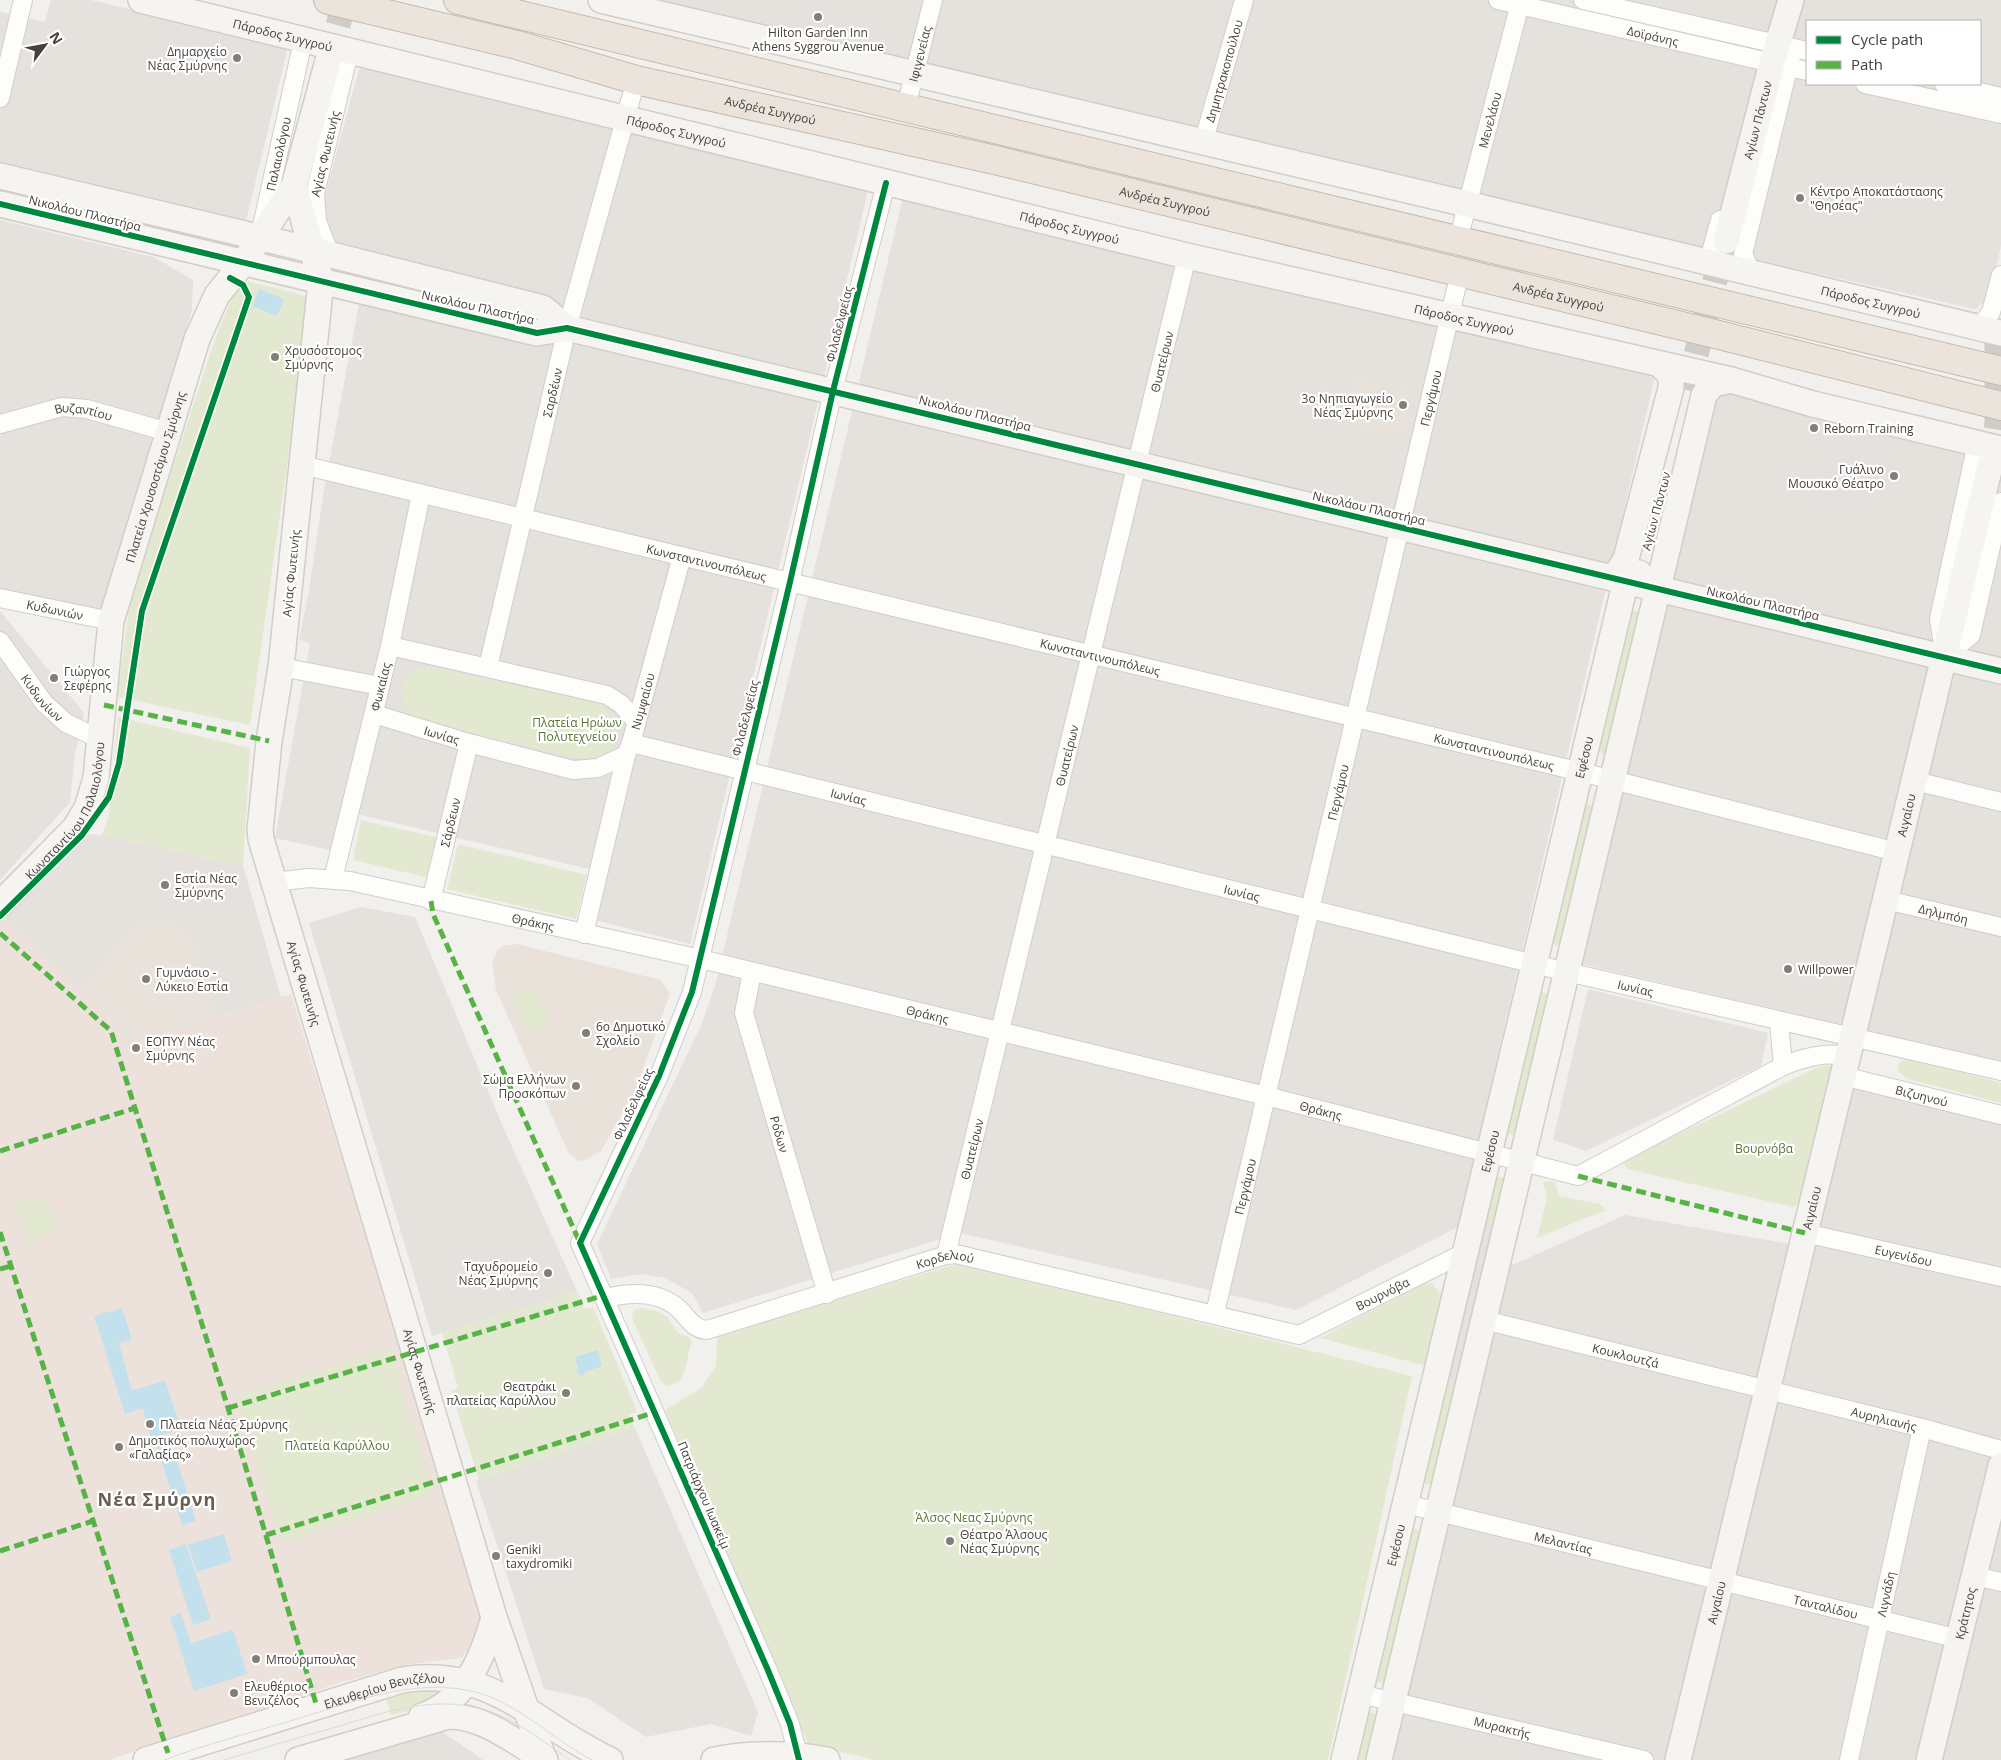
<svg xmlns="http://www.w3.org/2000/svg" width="2001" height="1760" viewBox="0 0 2001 1760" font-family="'Open Sans',sans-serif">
<rect width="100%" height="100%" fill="#f2f0ed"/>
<g fill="#e5e1dc" fill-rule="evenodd">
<polygon points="51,0 91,0 288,47 246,221 0,162 0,12 45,22"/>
<polygon points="645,0 1235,0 1197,132"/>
<path d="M1248 0H2001V246L1989 298 1975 309 1210 137ZM1807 21H1980V84H1807Z"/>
<polygon points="369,66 869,186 690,944 594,920 606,873 340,810 330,850 275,838 310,643 299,640 309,590 324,490 368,256 337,249 324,233 322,207 359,69"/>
<polygon points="904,193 1655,376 1458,1227 1296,1310 960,1233 703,1313 692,1293 665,1278 641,1274 611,1279 597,1244 702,1023 715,986"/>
<polygon points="0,220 153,257 193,280 192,309 99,624 0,603"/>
<polygon points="1717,390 2001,456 2001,1062 1573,962"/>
<polygon points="0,611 84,713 75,755 70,802 0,880"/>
<polygon points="88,834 102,835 243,866 366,1290 0,923"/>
<polygon points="361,907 415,917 504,1129 577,1291 432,1336 309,923"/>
<polygon points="1588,989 1768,1033 1761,1066 1586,1151 1553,1140"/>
<polygon points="1848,1082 2001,1120 2001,1436 1945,1639 1916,1760 1382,1760 1496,1272 1625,1215 1812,1248"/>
<polygon points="635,1428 758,1712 751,1736 711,1724 646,1737 588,1698 544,1689 476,1481"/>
<polygon points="2001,1493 2001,1760 1937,1760"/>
<polygon points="437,1728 483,1760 321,1760"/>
</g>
<polygon fill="#ece2db" points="0,914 116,1021 130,1042 291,994 485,1622 485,1627 462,1658 411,1664 342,1682 109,1760 0,1760"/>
<g fill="#e8e2da" fill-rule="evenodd">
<path d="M1355 378 1413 390 1403 436 1346 424ZM1381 385 1399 390 1391 425 1355 413 1359 394 1369 397 1371 392 1378 393Z"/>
<polygon points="142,918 177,925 193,937 215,1014 125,1042 118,1020 80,986"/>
<polygon points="517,944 661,980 670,994 635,1091 601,1151 583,1161 577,1160 568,1152 496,990 492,962 497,951 502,946"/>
</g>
<g fill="#e3e9d0">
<polygon points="243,280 311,297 250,725 117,697 131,595 214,342 237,285"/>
<polygon points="1634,611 1642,613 1608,754 1602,754 1598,749 1630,614"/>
<path d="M428 667 599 703C617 719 620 728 611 750L593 757 577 758 417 720C398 703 397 692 412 670Z"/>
<polygon points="118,717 250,748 243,866 102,835 109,815"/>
<polygon points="1588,804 1596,806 1562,947 1556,946 1552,942 1584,806"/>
<polygon points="361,820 439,838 430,878 353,860"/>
<polygon points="458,844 587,875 576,919 447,889"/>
<polygon points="533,985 551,1026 529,1036 511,995"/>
<polygon points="1542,992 1549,994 1515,1135 1507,1134 1504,1128 1538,994"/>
<polygon points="1908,1058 2001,1083 2001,1103 1908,1079 1898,1072 1899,1063"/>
<polygon points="1831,1065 1837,1074 1803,1199 1793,1207 1627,1169 1622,1161 1818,1067"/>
<polygon points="1497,1177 1505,1178 1509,1183 1500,1224 1483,1220 1492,1181"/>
<polygon points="1555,1181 1559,1196 1600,1204 1606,1210 1537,1238 1547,1198 1543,1182"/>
<path d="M28 1196 38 1197 56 1216 59 1224C48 1231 41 1240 28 1244L15 1201Z"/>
<polygon points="959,1263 1412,1376 1328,1760 875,1760 808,1744 665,1410 701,1388 716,1366 717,1336"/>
<polygon points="1425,1283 1432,1283 1442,1296 1430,1367 1320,1338"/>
<polygon points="577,1291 585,1309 593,1307 637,1411 629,1415 635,1428 479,1480 451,1391 458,1388 442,1332"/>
<path d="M642 1308 656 1311 668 1317 678 1333 689 1337 692 1341C686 1356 688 1384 668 1386L661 1382 632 1318 633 1310Z"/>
<polygon points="390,1348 433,1495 282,1543 274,1517 271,1518 268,1510 271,1509 237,1395"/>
<polygon points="1443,1384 1459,1389 1435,1485 1425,1484 1422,1477"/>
<polygon points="1414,1529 1422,1531 1385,1683 1379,1683 1375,1678 1410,1532"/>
<polygon points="447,1683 430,1707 391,1715 384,1691"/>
<polygon points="1369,1712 1376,1714 1378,1718 1368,1760 1354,1760 1365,1715"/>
</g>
<g fill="#e4e1de">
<polygon points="1837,427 1878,437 1860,512 1819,502"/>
<polygon points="1483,1220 1500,1224 1459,1389 1443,1384"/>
</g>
<g fill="#c2e1ec">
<polygon points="259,289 284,299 277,316 252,306"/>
<polygon points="122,1308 132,1340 119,1343 132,1391 165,1380 181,1429 151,1438 143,1408 125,1414 94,1316"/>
<polygon points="598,1350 602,1366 585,1372 583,1376 576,1372 578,1368 575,1357"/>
<polygon points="169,1437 196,1521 182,1525 155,1441"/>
<polygon points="224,1534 232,1561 197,1572 188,1544"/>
<polygon points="186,1544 211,1619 193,1625 169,1550"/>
<polygon points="181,1613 191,1643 233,1630 247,1674 194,1691 170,1617"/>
</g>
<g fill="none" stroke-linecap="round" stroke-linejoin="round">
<g stroke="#d0cdc9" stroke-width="25" stroke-dasharray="25 12" stroke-linecap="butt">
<polyline points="328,61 345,0"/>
<polyline points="1687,390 1724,245"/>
<polyline points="1990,466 1997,423 1997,343 2001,322"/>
</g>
<defs>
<g id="street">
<path id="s1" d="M1498 0 1807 71"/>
<polyline points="1583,0 1807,51"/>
<polyline points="1865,84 2001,114"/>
<polyline points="1944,84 2001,97"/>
<polyline points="0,98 23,0"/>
<path id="s2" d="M906 107 933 0"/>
<path id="s3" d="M1203 143 1244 0"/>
<path id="s4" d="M262 226 303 41"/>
<path id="s5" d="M1458 240 1521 0"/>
<path id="s6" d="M330 255 317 221 315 194 349 52"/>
<polyline points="1708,263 1720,220"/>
<polyline points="1752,274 1743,254 1793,48"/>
<polyline points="1979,328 1991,312 2001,275"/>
<path id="s7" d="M0 424 62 407 87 409 168 432"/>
<path id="s8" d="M302 465 1581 772 1897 852"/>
<path id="s9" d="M0 598 111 621"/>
<path id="s10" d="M0 641 44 703 66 723 100 739"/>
<polyline points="1943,644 1939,619 1977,443"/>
<polyline points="390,646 607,695 621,704 636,721"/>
<polyline points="1944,657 1971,635 2001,502"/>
<polyline points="281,667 380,686"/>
<path id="s11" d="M488 667 567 328 636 80"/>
<path id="s12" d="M374 714 469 743 573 770 598 768 626 755"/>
<path id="s13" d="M631 743 1567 972 2001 1071"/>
<polyline points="1915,781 2001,802"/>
<path id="s14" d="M333 879 390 646 421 494"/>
<path id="s15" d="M273 882 309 878 350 881 701 959 1266 1096 1578 1176 1783 1066C1805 1057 1825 1052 1848 1056"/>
<path id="s16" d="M1886 900 2001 927"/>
<path id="s17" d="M431 901 469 743"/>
<path id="s18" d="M584 934 626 755 631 743 682 556"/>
<path id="s19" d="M752 972 744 1013 827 1294"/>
<polyline points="1779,1022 1783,1066"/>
<path id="s20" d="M1843 1076 2001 1115"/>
<path id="s21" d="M1805 1233 2001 1277"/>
<path id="s22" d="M946 1255 1187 256"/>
<path id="s23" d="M606 1298C631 1292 660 1291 680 1310 689 1319 693 1329 707 1330L946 1255 956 1254 1299 1335 1466 1252"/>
<path id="s24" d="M1215 1313 1460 272"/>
<path id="s25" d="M1484 1320 1922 1428 2001 1450"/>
<path id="s26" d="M1406 1504 1959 1639"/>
<polyline points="1974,1576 2001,1582"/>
<path id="s27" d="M1360 1694 1644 1760"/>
<polyline points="799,1760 790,1724 767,1668 580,1243 659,1076 692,992 790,582 833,391 886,183"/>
<path id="s28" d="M1849 1760 1922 1428"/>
</g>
<g id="secondary">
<path id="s29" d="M141 0 1187 256 1731 380 1813 404 2001 449"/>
<path id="s30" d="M601 0 1467 204 2001 333"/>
<polyline points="0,176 312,250 543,308 567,328"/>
<path id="s31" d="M294 186 321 281 281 667 269 741 260 830 261 839 494 1617 544 1760"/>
<polyline points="0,204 537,333 567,328 2001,671"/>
<path id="s32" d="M1726 241 1772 63 1791 0"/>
<polyline points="1611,577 1617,574 1626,559 1671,388 1671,376 1661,365"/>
<path id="s33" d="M0 904 75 828 87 808 96 778 111 621 197 339 217 295 243 263 294 186 328 61"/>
<path d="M422 1716C465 1702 483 1657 494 1617"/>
<path id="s34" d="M146 1760 402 1680C493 1665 536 1726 610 1760"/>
<path d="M298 1760 448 1716C484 1716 515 1742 545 1760"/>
<path d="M714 1760C752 1753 789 1753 827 1760"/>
<path id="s35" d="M1344 1760 1621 601 1626 581 1639 573"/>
<polyline points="1379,1760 1704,395 1713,384 1731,380"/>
<path id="s36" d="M1678 1760 1990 466"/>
<path id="s37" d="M1929 1760 2001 1466"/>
</g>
<g id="highway">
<path id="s38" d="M328 0 517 45 636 80 995 160 1711 333 2001 406"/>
<polyline points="458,0 2001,371"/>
</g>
</defs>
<use href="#street" stroke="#d0cecb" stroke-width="20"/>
<use href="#secondary" stroke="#d2cdc6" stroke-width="28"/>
<use href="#highway" stroke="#c7b9ac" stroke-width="30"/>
<use href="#street" stroke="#fdfdfc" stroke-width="18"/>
<use href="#secondary" stroke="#f6f4f1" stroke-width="25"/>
<use href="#highway" stroke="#ebe4dc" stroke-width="28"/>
<g stroke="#dadad9" stroke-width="1">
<path d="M164 1760C204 1745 246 1734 287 1722 348 1704 415 1675 479 1693 522 1706 553 1740 592 1760"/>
<path d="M224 1760C260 1749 297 1738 333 1728 382 1713 431 1695 482 1709 515 1718 542 1741 570 1760"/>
</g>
<g stroke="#57b346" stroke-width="5" stroke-dasharray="10 5" stroke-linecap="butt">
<polyline points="104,705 269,741"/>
<polyline points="431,901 433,914 580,1243"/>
<polyline points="0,933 111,1031 228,1408 317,1707"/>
<polyline points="0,1151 135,1108"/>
<polyline points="1578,1176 1805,1233"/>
<polyline points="0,1232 168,1753"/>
<polyline points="0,1269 11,1266"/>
<polyline points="228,1408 605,1295"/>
<polyline points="266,1535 656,1412"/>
<polyline points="0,1551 93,1521"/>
</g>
<defs>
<g id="cycleway">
<polyline points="0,204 537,333 567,328 2001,671"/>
<polyline points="0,916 82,835 109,797 119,763 142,611 249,297 243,285 230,278"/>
<polyline points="799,1760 790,1724 767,1668 580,1243 659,1076 692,992 790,582 833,391 886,183"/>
</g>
</defs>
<use href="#cycleway" stroke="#fff" stroke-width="9"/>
<use href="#cycleway" stroke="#00873e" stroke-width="6"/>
</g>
<g fill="#847e79" stroke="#fff" stroke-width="2">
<circle cx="818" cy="17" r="5"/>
<circle cx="237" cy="58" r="5"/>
<circle cx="1800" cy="198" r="5"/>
<circle cx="275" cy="357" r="5"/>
<circle cx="1403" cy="405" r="5"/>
<circle cx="1814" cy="428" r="5"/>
<circle cx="1894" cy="476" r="5"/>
<circle cx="54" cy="678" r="5"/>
<circle cx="165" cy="885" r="5"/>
<circle cx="1788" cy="969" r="5"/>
<circle cx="146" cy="979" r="5"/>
<circle cx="586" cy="1033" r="5"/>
<circle cx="136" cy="1048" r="5"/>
<circle cx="576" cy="1086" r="5"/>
<circle cx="548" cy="1273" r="5"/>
<circle cx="566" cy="1393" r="5"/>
<circle cx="150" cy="1424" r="5"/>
<circle cx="119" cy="1447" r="5"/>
<circle cx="950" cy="1541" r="5"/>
<circle cx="496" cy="1556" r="5"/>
<circle cx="256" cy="1659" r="5"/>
<circle cx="234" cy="1693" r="5"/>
</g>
<g text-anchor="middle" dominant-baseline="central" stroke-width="4.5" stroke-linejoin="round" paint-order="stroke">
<g font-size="12" fill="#48403a" stroke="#fff" text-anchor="start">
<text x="818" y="32" text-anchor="middle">Hilton Garden Inn<tspan x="818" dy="14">Athens Syggrou Avenue</tspan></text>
<text x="227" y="51" text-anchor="end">Δημαρχείο<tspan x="227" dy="14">Νέας Σμύρνης</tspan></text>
<text x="1810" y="191">Κέντρο Αποκατάστασης<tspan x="1810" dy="14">"Θησέας"</tspan></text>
<text x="285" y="350">Χρυσόστομος<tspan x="285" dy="14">Σμύρνης</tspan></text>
<text x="1393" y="398" text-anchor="end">3ο Νηπιαγωγείο<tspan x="1393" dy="14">Νέας Σμύρνης</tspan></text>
<text x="1824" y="428">Reborn Training</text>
<text x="1884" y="469" text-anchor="end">Γυάλινο<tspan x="1884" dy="14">Μουσικό Θέατρο</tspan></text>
<text x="64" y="671">Γιώργος<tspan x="64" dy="14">Σεφέρης</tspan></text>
<text x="175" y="878">Εστία Νέας<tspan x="175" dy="14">Σμύρνης</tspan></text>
<text x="1798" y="969">Willpower</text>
<text x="156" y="972">Γυμνάσιο -<tspan x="156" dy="14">Λύκειο Εστία</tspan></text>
<text x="596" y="1026">6ο Δημοτικό<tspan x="596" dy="14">Σχολείο</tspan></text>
<text x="146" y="1041">ΕΟΠΥΥ Νέας<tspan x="146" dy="14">Σμύρνης</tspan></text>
<text x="566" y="1079" text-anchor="end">Σώμα Ελλήνων<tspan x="566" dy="14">Προσκόπων</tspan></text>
<text x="538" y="1266" text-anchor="end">Ταχυδρομείο<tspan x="538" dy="14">Νέας Σμύρνης</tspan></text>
<text x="556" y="1386" text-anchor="end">Θεατράκι<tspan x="556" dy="14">πλατείας Καρύλλου</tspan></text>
<text x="160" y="1424">Πλατεία Νέας Σμύρνης</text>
<text x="129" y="1440">Δημοτικός πολυχώρος<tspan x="129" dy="14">«Γαλαξίας»</tspan></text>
<text x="960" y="1534">Θέατρο Άλσους<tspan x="960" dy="14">Νέας Σμύρνης</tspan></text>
<text x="506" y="1549">Geniki<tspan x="506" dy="14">taxydromiki</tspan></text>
<text x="266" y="1659">Μπούρμπουλας</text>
<text x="244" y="1686">Ελευθέριος<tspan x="244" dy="14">Βενιζέλος</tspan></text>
</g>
<g font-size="12" fill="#48403a" stroke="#fff">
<text stroke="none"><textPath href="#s29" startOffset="146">Πάροδος Συγγρού</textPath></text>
<text stroke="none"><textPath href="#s1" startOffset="159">Δοϊράνης</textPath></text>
<text stroke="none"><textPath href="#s2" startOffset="55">Ιφιγενείας</textPath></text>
<text stroke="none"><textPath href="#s3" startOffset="75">Δημητρακοπούλου</textPath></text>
<text stroke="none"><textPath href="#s38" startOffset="456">Ανδρέα Συγγρού</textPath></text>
<text stroke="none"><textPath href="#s5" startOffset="124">Μενελάου</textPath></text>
<text stroke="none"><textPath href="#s32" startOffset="125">Αγίων Πάντων</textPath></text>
<text stroke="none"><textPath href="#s29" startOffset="551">Πάροδος Συγγρού</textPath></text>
<text stroke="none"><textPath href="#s4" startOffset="74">Παλαιολόγου</textPath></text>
<text stroke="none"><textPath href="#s6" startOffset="105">Αγίας Φωτεινής</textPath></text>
<text stroke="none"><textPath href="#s38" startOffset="861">Ανδρέα Συγγρού</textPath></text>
<text transform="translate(85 213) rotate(14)">Νικολάου Πλαστήρα</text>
<text stroke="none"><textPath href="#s29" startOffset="956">Πάροδος Συγγρού</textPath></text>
<text stroke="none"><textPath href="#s38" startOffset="1266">Ανδρέα Συγγρού</textPath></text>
<text stroke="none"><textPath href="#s30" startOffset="1305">Πάροδος Συγγρού</textPath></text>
<text transform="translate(478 307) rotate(13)">Νικολάου Πλαστήρα</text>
<text stroke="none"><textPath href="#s29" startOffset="1361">Πάροδος Συγγρού</textPath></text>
<text transform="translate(839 324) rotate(-76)">Φιλαδελφείας</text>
<text stroke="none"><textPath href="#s22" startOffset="919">Θυατείρων</textPath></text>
<text stroke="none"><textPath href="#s11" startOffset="282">Σαρδέων</textPath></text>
<text stroke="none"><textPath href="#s24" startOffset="940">Περγάμου</textPath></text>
<text transform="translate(975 413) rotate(14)">Νικολάου Πλαστήρα</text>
<text stroke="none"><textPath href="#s7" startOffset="86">Βυζαντίου</textPath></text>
<text stroke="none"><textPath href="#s33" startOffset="470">Πλατεία Χρυσοστόμου Σμύρνης</textPath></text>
<text transform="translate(1369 508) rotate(13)">Νικολάου Πλαστήρα</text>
<text transform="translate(1656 511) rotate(-75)">Αγίων Πάντων</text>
<text stroke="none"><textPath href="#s8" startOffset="416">Κωνσταντινουπόλεως</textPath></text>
<text transform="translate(291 573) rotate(-84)">Αγίας Φωτεινής</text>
<text transform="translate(1763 603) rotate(13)">Νικολάου Πλαστήρα</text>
<text stroke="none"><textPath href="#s9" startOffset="56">Κυδωνιών</textPath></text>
<text stroke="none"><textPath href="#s8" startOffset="821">Κωνσταντινουπόλεως</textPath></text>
<text stroke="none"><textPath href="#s14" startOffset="198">Φωκαίας</textPath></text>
<text stroke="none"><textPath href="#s10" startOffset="71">Κυδωνίων</textPath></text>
<text stroke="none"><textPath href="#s18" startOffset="240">Νυμφαίου</textPath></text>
<text transform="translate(745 718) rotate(-76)">Φιλαδελφείας</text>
<text stroke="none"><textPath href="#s12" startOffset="71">Ιωνίας</textPath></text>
<text stroke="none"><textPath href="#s8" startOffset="1226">Κωνσταντινουπόλεως</textPath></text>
<text stroke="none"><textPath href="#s22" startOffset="514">Θυατείρων</textPath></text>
<text stroke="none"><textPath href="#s35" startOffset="1031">Εφέσου</textPath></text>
<text stroke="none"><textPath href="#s24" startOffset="535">Περγάμου</textPath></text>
<text stroke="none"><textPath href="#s13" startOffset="224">Ιωνίας</textPath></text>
<text stroke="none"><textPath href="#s33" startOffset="118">Κωνσταντίνου Παλαιολόγου</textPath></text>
<text stroke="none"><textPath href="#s36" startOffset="972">Αιγαίου</textPath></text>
<text stroke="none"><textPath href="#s17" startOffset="81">Σάρδεων</textPath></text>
<text stroke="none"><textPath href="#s13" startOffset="629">Ιωνίας</textPath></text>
<text stroke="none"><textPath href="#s16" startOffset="59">Δηλμπόη</textPath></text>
<text stroke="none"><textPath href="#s15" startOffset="265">Θράκης</textPath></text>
<text stroke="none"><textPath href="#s31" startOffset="811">Αγίας Φωτεινής</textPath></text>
<text stroke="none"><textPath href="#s13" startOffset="1034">Ιωνίας</textPath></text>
<text stroke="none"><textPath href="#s15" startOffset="670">Θράκης</textPath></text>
<text stroke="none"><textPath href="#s20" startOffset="81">Βιζυηνού</textPath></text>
<text transform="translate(633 1104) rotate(-65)">Φιλαδελφείας</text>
<text stroke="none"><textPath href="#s15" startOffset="1075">Θράκης</textPath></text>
<text stroke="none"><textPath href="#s19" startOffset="168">Ρόδων</textPath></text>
<text stroke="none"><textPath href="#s22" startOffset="109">Θυατείρων</textPath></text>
<text stroke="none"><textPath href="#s35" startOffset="626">Εφέσου</textPath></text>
<text stroke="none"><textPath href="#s24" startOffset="130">Περγάμου</textPath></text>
<text stroke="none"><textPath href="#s36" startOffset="568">Αιγαίου</textPath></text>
<text stroke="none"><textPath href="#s21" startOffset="101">Ευγενίδου</textPath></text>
<text stroke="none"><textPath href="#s23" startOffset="362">Κορδελιού</textPath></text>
<text stroke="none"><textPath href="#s23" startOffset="819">Βουρνόβα</textPath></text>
<text stroke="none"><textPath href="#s25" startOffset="146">Κουκλουτζά</textPath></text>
<text stroke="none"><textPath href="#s31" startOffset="1216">Αγίας Φωτεινής</textPath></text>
<text stroke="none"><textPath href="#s25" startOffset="412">Αυρηλιανής</textPath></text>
<text transform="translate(704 1495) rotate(67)">Πατριάρχου Ιωακείμ</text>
<text stroke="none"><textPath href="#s26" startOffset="162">Μελαντίας</textPath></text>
<text stroke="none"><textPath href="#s35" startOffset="221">Εφέσου</textPath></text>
<text stroke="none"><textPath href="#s28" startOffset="170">Λιγνάδη</textPath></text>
<text stroke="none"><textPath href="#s36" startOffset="162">Αιγαίου</textPath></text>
<text stroke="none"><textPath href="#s26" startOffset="432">Τανταλίδου</textPath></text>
<text stroke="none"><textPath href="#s37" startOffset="151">Κράτητος</textPath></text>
<text stroke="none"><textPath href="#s34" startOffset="249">Ελευθερίου Βενιζέλου</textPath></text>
<text stroke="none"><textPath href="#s27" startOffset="146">Μυρακτής</textPath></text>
</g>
<g font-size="12" fill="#557531" stroke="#fff">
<text x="577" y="722">Πλατεία Ηρώων<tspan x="577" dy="14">Πολυτεχνείου</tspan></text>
<text x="1764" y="1148">Βουρνόβα</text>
<text x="337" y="1445">Πλατεία Καρύλλου</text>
<text x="974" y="1517">Άλσος Νεας Σμύρνης</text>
</g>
<g font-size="18" font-weight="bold" letter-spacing="1" fill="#6a5d52" stroke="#fff">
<text x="157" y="1499">Νέα Σμύρνη</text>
</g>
</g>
<rect x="1806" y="20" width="175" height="65" fill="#ffffff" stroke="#b6b3b0"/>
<rect x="1816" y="36" width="25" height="8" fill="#00873e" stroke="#b6b3b0"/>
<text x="1851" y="45" font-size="15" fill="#48403a">Cycle path</text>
<rect x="1816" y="61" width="25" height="8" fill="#57b346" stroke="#b6b3b0"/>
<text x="1851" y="70" font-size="15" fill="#48403a">Path</text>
<g transform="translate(45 45) rotate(58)" stroke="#ffffff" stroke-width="4" paint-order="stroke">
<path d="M0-4L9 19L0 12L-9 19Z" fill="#48403a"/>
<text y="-8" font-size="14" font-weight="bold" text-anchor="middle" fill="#48403a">N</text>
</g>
</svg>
